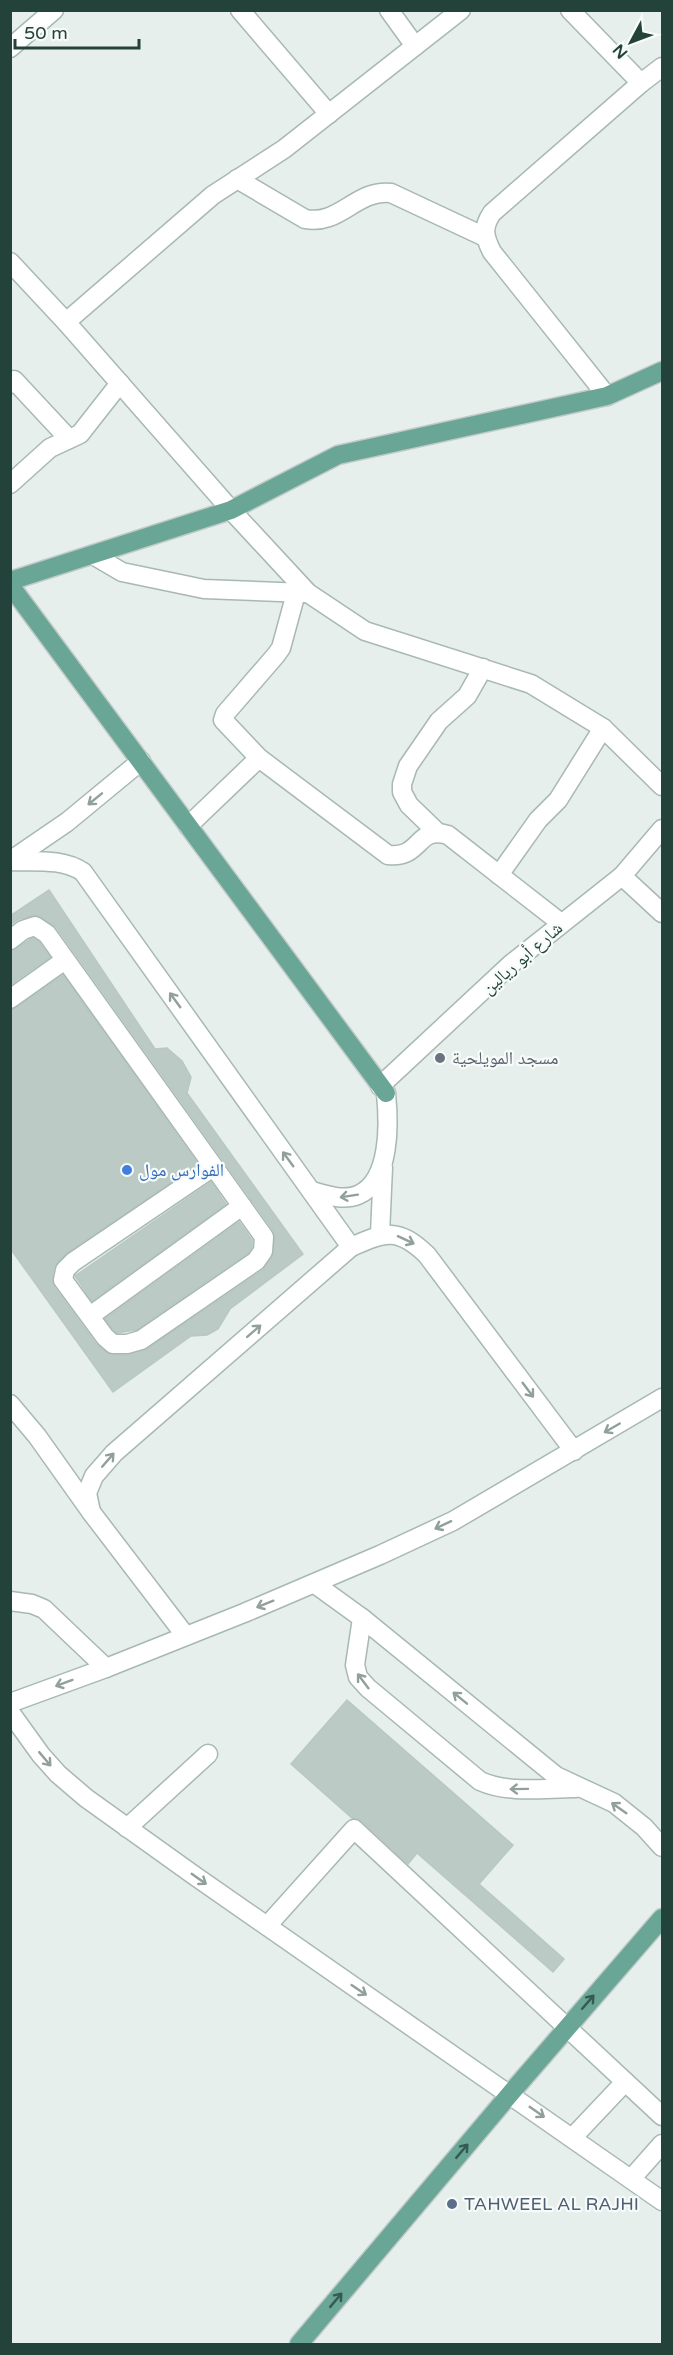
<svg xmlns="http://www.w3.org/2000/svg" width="673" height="2355" viewBox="0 0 673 2355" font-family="'Varela Round','Noto Naskh Arabic',sans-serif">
<rect width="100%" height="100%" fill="#e6efeb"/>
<g fill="#bbcac4" stroke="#b8c9c1" stroke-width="1.5">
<polygon points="49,890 155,1049 167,1048 182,1061 191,1077 187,1093 303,1254 230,1309 218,1329 207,1335 191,1336 113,1392 10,1248 10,1010 16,1008 63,975 198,1164 67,1253 54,1267 52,1278 54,1287 96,1344 106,1352 113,1355 127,1355 147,1349 263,1270 272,1257 275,1237 273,1230 56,927 36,915 19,919 10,925 10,916"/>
<polygon points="33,938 39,942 50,957 10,985 10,951"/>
<polygon points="211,1182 226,1204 92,1301 75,1276"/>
<polygon points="239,1222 252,1240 252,1247 248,1253 136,1330 117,1333 113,1329 105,1319"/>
<polygon points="347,1700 513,1845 479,1884 564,1959 553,1972 417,1853 408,1864 362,1821 352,1818 291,1764"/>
</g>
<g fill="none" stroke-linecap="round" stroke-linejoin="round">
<defs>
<g id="minor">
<polyline points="240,10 329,114"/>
<polyline points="389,10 415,46"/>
<polyline points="570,10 641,83"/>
<polyline points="10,48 54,10"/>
<path d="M237 179 305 219C340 226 356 189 391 193L485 237"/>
<polyline points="10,262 66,322 231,510 308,593 365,631 531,684 603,728 662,786"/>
<polyline points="66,322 213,195 284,149 461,10"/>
<polyline points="10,384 14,380 69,439"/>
<path d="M607 396 492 252C484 236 482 228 492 213L641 83 662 67"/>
<polyline points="10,484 50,448 80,434 120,383"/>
<polyline points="93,555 122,572 204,589 306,593"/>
<path d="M296 593 281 648 276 655 225 714 223 720 259 758 388 855C422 859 416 825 448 835L561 923"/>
<polyline points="188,826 259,758"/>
<polyline points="437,832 409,805 402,792 402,784 408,766 439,721 467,696 483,668"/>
<path d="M10 861C35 862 62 858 83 872L351 1247 114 1453 94 1476 87 1493 91 1512"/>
<polyline points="10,861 67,822 141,761"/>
<polyline points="499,875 538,820 558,800 603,728"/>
<polyline points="622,876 662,913"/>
<polyline points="10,940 23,930 35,926 47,934 264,1237 263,1251 256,1261 141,1340 127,1344 113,1344 105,1337 63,1280 65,1270 73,1262 213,1167"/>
<polyline points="10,999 65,960"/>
<polyline points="380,1086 511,964 622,876 662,829"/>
<path d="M312 1191C326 1195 343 1201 358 1195 391 1181 389 1123 386 1093"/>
<polyline points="380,1234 383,1167"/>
<path d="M351 1247C385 1232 398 1227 427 1255L574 1451"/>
<polyline points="90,1316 242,1206"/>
<polyline points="10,1404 37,1436 91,1512 185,1635"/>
<polyline points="315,1584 362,1618 556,1776 614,1803 644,1827 662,1847"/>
<polyline points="10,1601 32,1604 44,1609 106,1668"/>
<path d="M362 1618 355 1665 358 1677 368 1688 480 1781C509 1794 544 1788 576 1788"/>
<polyline points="10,1703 106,1668 244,1613 380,1555 453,1521 662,1398"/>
<polyline points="10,1712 41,1755 58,1774 86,1798 195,1876 662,2201"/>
<polyline points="127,1828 208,1754"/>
<polyline points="267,1926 354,1829 662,2116"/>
<polyline points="573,2137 625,2082"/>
<polyline points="631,2179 662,2144"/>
</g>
<g id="major">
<polyline points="10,581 231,510 338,455 607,396 662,371"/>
<polyline points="10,585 386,1093"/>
<polyline points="299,2344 510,2094 662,1918"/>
</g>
</defs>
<use href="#minor" stroke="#a8b8b2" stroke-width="21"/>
<use href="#major" stroke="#c1cac8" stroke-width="21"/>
<use href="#minor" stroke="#fff" stroke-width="18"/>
<use href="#major" stroke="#69a695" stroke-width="18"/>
</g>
<defs><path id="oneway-shaft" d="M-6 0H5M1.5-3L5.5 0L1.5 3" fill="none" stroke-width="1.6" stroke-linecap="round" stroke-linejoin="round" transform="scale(1.5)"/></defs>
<g stroke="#91a09c">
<use href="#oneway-shaft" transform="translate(95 799) rotate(141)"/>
<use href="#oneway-shaft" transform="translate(175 1000) rotate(-126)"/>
<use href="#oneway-shaft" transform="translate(288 1159) rotate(-126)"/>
<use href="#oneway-shaft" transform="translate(349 1196) rotate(171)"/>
<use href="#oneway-shaft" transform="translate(406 1240) rotate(25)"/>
<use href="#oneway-shaft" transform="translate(254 1331) rotate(-41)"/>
<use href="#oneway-shaft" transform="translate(528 1390) rotate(53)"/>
<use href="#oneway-shaft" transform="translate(612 1428) rotate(150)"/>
<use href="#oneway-shaft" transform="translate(108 1460) rotate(-49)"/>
<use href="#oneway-shaft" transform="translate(443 1525) rotate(155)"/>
<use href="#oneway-shaft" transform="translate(265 1604) rotate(158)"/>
<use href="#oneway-shaft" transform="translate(363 1681) rotate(-127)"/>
<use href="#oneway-shaft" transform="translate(64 1683) rotate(160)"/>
<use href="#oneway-shaft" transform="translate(460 1698) rotate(-141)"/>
<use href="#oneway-shaft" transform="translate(45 1759) rotate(50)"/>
<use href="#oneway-shaft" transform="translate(519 1789) rotate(179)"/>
<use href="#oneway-shaft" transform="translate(619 1808) rotate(-145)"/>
<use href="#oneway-shaft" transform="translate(199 1879) rotate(35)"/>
<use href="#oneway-shaft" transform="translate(359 1990) rotate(34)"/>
<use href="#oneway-shaft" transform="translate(537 2112) rotate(35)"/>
</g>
<g stroke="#345b50">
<use href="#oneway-shaft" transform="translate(588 2002) rotate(-49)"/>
<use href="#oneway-shaft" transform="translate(462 2151) rotate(-50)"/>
<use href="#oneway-shaft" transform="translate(336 2300) rotate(-50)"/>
</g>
<circle fill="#6b7280" stroke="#f7fbf9" stroke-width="2" cx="440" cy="1058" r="6"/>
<circle fill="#3f7fe0" stroke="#f7fbf9" stroke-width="2" cx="127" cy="1170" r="6"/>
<circle fill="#5c6f8a" stroke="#f7fbf9" stroke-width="2" cx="452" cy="2204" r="6"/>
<g text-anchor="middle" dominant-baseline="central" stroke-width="4.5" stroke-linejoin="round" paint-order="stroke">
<g font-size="18" fill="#234239" stroke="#f7fbf9">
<text transform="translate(522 958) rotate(-41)">شارع أبو ريالين</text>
</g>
<g font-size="18" fill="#5b616d" stroke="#f7fbf9" text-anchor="start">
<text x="452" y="1058">مسجد المويلحية</text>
</g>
<g font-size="18" fill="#366cbe" stroke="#f7fbf9" text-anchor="start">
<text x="139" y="1170">الفوارس مول</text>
</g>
<g font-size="18" fill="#4e5e75" stroke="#f7fbf9" text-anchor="start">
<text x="464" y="2204">TAHWEEL AL RAJHI</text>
</g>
</g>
<rect width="673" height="2355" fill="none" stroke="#234239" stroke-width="24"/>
<g transform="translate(631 42) rotate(229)" stroke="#f7fbf9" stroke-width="4.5" paint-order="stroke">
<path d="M0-4.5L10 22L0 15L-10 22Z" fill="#234239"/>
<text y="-9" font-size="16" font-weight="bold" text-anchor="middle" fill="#234239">N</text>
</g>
<path d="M15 39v9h124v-9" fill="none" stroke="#234239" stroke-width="3"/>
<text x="24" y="39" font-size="18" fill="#234239" stroke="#f7fbf9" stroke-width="4.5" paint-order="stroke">50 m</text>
</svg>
